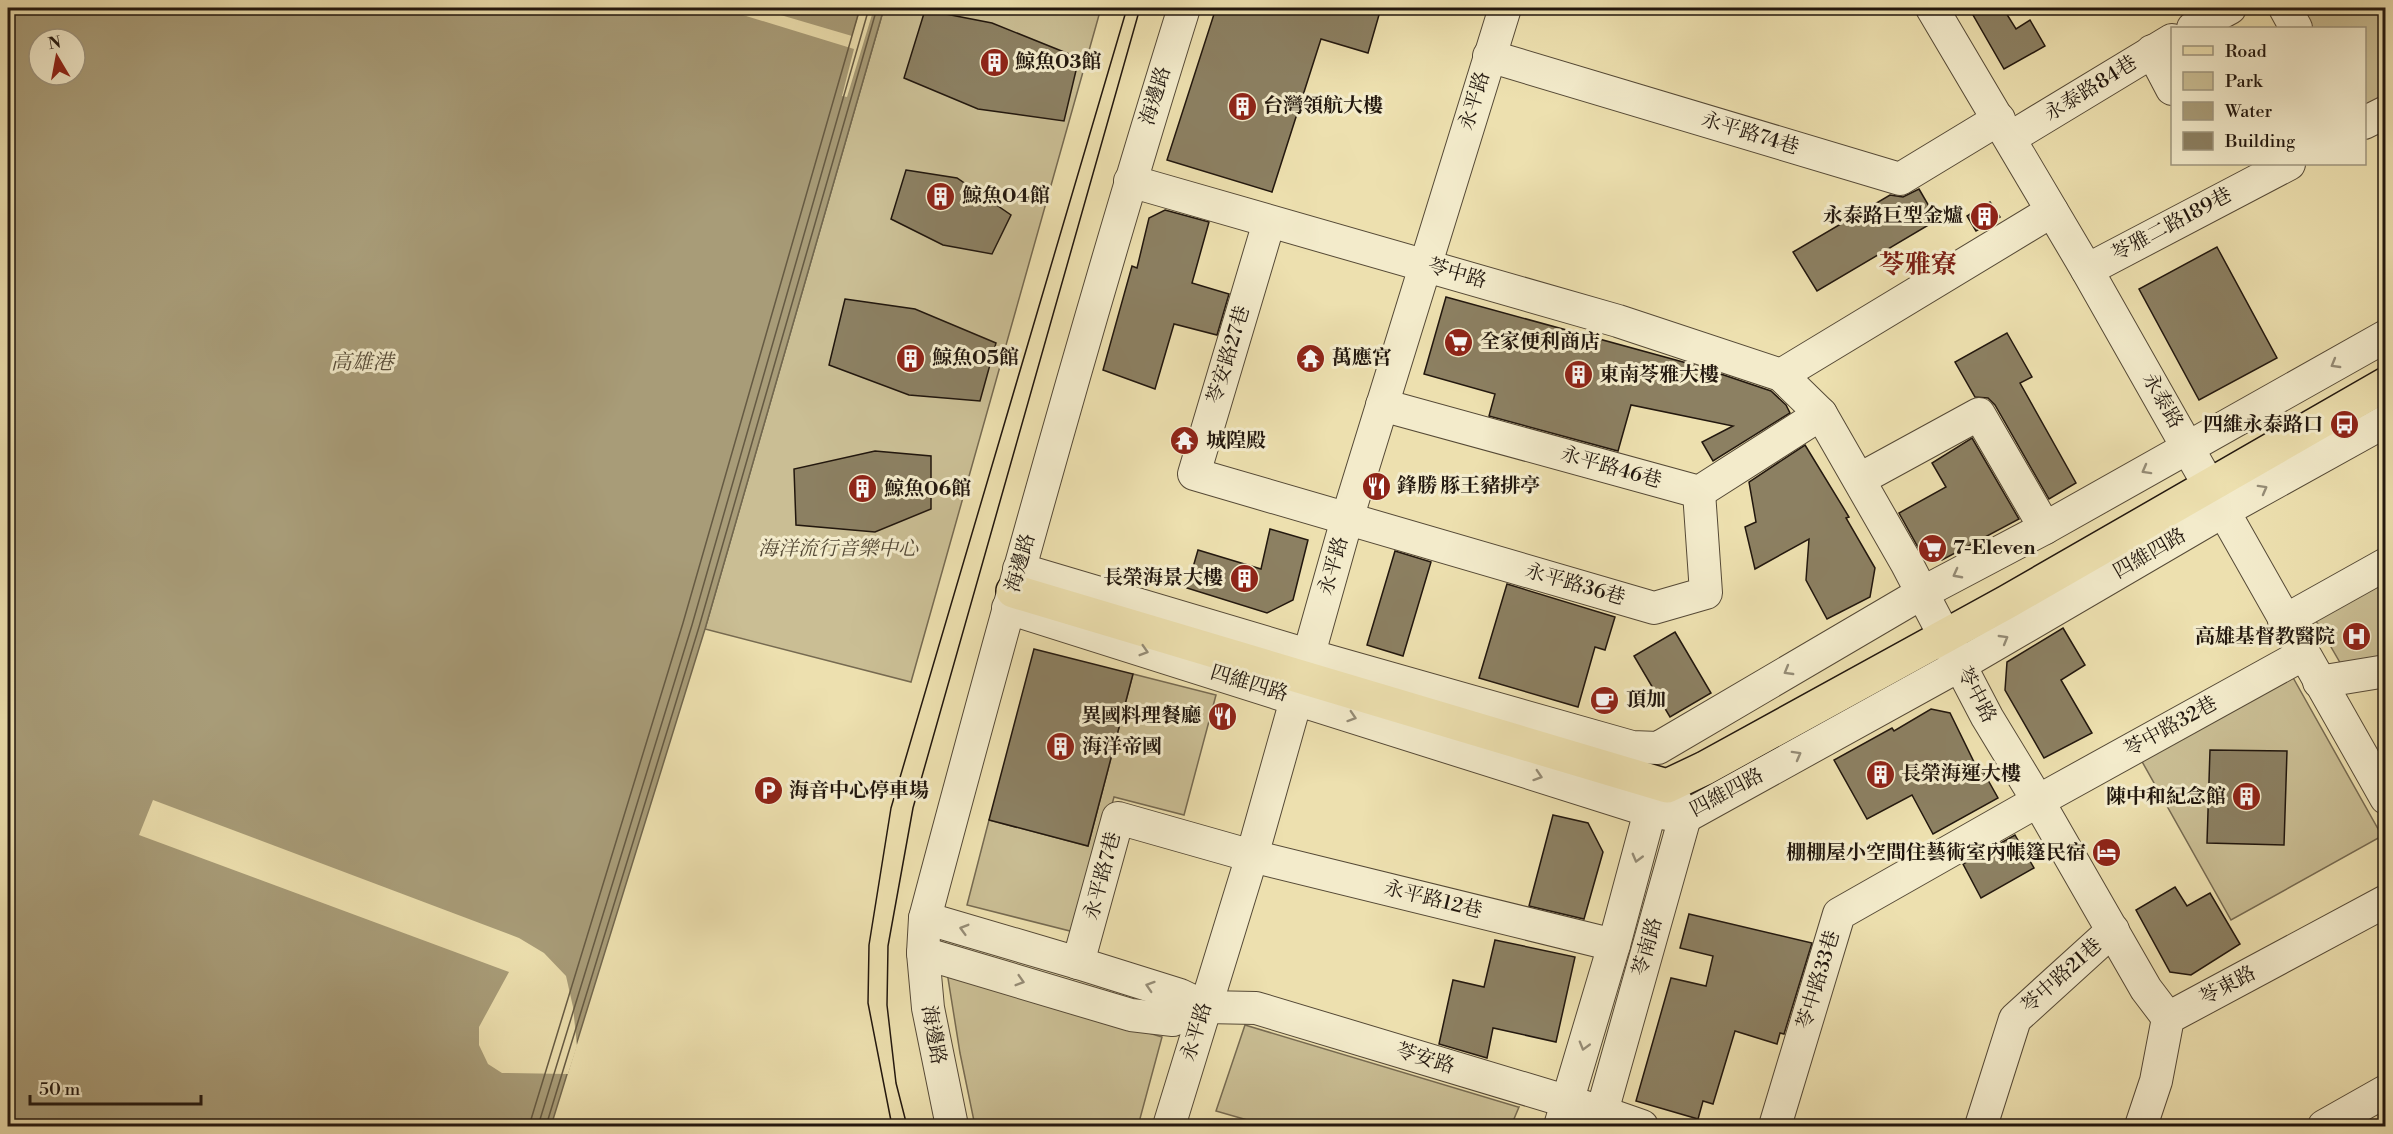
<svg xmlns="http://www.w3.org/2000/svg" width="2393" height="1134" viewBox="0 0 2393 1134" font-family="'Libre Bodoni','Noto Serif TC',serif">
<rect width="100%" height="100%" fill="#ede0af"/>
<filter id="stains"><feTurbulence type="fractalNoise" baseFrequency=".00333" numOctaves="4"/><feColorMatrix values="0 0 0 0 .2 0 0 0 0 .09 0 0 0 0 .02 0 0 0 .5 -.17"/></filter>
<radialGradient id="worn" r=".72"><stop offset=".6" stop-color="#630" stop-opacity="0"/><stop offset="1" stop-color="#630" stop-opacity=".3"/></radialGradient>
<g fill="#cabe94" stroke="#766a51" stroke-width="1.5">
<polygon points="884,8 1101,8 911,682 705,629"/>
<polygon points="2294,8 2385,8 2385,104 2365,116 2364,28 2306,28"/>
<polygon points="2385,576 2385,660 2342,666 2312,614"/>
<polygon points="1133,674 1216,695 1184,815 1114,797 1078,933 967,905 989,820 1088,846"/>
<polygon points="2291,674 2382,836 2231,920 2140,758"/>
<polygon points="947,972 1162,1037 1138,1126 975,1126 960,1053"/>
<polygon points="1245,1025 1518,1107 1519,1107 1511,1126 1268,1126 1216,1111"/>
</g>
<path fill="#a89c78" stroke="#72674e" stroke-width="1.5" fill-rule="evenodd" d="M8 8H884L705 629 551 1126H8ZM39 39H75V75H39Z"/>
<g fill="#ede0af">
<polygon points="720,8 757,8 852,36 861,8 874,8 847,97 842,96 854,49"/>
<polygon points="153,800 519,938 544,953 566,976 573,1007 577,1046 568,1074 502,1073 488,1064 479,1045 479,1027 509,972 139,835"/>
</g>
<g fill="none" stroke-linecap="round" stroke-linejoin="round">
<g stroke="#655a43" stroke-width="1.5">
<polyline points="529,1126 683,623 860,8"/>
<polyline points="538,1126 692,625 869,8"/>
<polyline points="546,1126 699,627 877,8"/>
</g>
</g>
<g fill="#8c8062" stroke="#22170e" stroke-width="1.5">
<polygon points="1216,8 1381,8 1368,53 1321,39 1272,192 1167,160"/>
<polygon points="1969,8 2003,8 2016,29 2030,20 2045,46 2004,69"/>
<polygon points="925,10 992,23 1079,58 1064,121 978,109 904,78"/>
<polygon points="906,170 957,178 1011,215 992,254 943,245 891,219"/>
<polygon points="1919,189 1937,220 1817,291 1793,252 1890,195 1903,197"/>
<polygon points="1990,202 2000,217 1976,231 1967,216"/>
<polygon points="1165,210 1209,222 1192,283 1229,294 1217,335 1174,324 1155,389 1103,370 1132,266 1137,268 1149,218"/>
<polygon points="2217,247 2277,358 2199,400 2139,289"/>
<polygon points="1446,297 1694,365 1771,391 1786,405 1790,413 1713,461 1702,442 1733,426 1631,405 1618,451 1489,416 1495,394 1424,374"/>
<polygon points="845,299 915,309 996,343 980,401 909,395 829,365"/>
<polygon points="2007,333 2032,377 2020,383 2076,483 2049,499 1995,405 1988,398 1975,397 1955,362"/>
<polygon points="1972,438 2019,519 1942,560 1924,558 1899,513 1946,487 1932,463"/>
<polygon points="1805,445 1849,517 1846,518 1875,568 1870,597 1827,619 1806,580 1809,539 1755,569 1745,527 1756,522 1749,482"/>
<polygon points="875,451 931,456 931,509 875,532 796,525 794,469"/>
<polygon points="1270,529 1308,540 1293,600 1267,613 1187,588 1198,550 1261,569"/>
<polygon points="1395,551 1431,562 1403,656 1367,645"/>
<polygon points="1507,584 1615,617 1605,650 1595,647 1578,707 1479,678"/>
<polygon points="2063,628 2085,665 2061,680 2092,733 2044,758 2005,690 2007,662"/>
<polygon points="1675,632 1711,693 1670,717 1634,656"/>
<polygon points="1034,649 1133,674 1088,846 989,820"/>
<polygon points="1931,709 1950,713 1976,766 1979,764 1998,798 1933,834 1912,795 1867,819 1834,760 1892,728 1894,731"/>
<polygon points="2210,750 2287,751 2284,845 2207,843"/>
<polygon points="1553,815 1588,823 1603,852 1584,919 1529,906"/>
<polygon points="2015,835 2034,868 1981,898 1963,864"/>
<polygon points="2175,887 2187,906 2210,893 2240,944 2191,975 2170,972 2136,910"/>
<polygon points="1689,914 1812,943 1784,1034 1780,1033 1777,1044 1735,1031 1713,1104 1703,1101 1698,1119 1636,1101 1671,978 1706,986 1713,956 1680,948"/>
<polygon points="1495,940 1575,957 1556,1042 1493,1028 1487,1058 1439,1044 1453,980 1484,987"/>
</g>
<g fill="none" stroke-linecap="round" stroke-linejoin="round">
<defs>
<g id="minor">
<polyline points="1932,8 2087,270 2386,798"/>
<polyline points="2285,8 2296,28"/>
<polyline points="2193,28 2230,8"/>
<polyline points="2152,51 2172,89"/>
<polyline points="1489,56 1900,179 1999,119"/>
<polyline points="2364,123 2386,112"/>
<polyline points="2010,138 2172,40"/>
<polyline points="1130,181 1618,321 1781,375 1821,414 1907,564 1987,717 2038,801 2146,989 2168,1018"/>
<polyline points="1269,222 1194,474 1654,608 1706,593 1699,492"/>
<polyline points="2087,270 2289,164"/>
<polyline points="1781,375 2052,211"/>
<polyline points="1382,405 1699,492 1821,414"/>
<polyline points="1860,479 1979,414 2045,528"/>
<polyline points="1019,569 1308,655 1632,747 1658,748 1922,593 2045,528 2386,336"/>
<polyline points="1008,608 1650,811 1685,817 1960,665 2222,512 2386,421"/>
<polyline points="2284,621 2386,564"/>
<polyline points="2319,682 2386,671"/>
<polyline points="925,918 1078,963 1180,995 1205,1007 1256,1008 1602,1112 1642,1126"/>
<polyline points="923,953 1131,1015 1173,1020 1205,1007"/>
<polyline points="1078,963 1118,818 1252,856 1614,945"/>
<path d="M952 1126 928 1008 923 953 925 918C1006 613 1090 309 1184 8"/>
<polyline points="1169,1126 1252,856 1347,519 1505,8"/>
<polyline points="1560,1126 1614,945 1650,811 1662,793"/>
<polyline points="1598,1126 1685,817 1675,800"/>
<polyline points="1775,1126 1839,914 2038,801 2304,654"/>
<polyline points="1981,1126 2015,1019 2113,930"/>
<polyline points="2141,1126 2156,1081 2168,1018 2386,901"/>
<polyline points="2324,1126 2386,1091"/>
</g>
<polyline id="major" points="1013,591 1667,786 1705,768 2007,602 2386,384"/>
</defs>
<use href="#minor" stroke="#554936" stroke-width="34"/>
<use href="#major" stroke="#22170e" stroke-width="36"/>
<use href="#minor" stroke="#f3ebcb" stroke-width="32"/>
<use href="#major" stroke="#ede0af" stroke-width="33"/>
<g stroke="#22170e" stroke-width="1.5">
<polyline points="892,1126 868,1003 869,945 891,808 1127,8"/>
<polyline points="907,1126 896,1083 887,1005 888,946 913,808 1140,8"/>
</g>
</g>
<defs><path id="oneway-chevron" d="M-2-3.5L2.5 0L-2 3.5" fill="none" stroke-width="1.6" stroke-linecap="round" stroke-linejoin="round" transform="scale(1.5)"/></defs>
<g stroke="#958c76">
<use href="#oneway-chevron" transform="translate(2335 364) rotate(150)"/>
<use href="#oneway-chevron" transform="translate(2146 470) rotate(151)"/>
<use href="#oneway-chevron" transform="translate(2263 489) rotate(-29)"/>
<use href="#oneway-chevron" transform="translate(1957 574) rotate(152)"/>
<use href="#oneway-chevron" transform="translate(2004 639) rotate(-30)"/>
<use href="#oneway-chevron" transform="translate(1144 651) rotate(17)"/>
<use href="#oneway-chevron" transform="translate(1788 671) rotate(150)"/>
<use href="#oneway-chevron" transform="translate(1352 717) rotate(18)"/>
<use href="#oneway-chevron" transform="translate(1797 755) rotate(-29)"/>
<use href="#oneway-chevron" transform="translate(1538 776) rotate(18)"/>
<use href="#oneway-chevron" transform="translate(1637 858) rotate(105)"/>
<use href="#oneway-chevron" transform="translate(964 929) rotate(-164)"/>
<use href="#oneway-chevron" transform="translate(1020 981) rotate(17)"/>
<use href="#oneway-chevron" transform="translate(1150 986) rotate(-162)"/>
<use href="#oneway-chevron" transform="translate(1584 1046) rotate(106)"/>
</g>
<defs>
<symbol id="building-disc" viewBox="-11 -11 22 22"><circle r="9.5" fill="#8f2418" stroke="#f3ebcb"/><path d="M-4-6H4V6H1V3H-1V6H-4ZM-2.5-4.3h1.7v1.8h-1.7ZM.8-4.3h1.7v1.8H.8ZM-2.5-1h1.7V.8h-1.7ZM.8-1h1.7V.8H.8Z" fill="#fff"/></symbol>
<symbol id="supermarket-disc" viewBox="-11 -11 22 22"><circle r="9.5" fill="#8f2418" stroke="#f3ebcb"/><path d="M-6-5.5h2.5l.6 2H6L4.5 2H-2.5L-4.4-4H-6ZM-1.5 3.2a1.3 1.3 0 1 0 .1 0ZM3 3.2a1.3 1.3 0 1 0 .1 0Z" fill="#fff"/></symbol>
<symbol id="temple-disc" viewBox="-11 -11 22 22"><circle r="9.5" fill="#8f2418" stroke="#f3ebcb"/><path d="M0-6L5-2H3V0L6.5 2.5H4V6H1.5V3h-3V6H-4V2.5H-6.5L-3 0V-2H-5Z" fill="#fff"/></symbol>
<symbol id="bus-disc" viewBox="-11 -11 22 22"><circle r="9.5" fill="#8f2418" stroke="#f3ebcb"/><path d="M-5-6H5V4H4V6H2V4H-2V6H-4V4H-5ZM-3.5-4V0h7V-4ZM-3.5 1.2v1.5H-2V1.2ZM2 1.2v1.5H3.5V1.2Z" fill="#fff"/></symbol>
<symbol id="restaurant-disc" viewBox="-11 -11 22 22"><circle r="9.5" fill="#8f2418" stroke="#f3ebcb"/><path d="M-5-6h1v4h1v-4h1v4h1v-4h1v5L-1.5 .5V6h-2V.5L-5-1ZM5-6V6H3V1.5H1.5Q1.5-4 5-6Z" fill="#fff"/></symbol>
<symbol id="hospital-disc" viewBox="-11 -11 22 22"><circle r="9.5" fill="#8f2418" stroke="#f3ebcb"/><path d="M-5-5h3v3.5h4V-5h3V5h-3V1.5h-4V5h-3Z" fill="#fff"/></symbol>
<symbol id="cafe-disc" viewBox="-11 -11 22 22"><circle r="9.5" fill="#8f2418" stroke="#f3ebcb"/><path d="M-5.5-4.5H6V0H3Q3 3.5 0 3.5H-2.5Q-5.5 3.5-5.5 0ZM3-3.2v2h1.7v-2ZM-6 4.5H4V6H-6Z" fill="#fff"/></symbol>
<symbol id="parking-disc" viewBox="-11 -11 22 22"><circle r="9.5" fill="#8f2418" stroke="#f3ebcb"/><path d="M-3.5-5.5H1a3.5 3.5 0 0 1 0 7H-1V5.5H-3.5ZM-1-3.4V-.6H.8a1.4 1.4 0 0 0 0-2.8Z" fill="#fff"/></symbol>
<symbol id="hotel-disc" viewBox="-11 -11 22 22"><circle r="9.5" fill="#8f2418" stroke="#f3ebcb"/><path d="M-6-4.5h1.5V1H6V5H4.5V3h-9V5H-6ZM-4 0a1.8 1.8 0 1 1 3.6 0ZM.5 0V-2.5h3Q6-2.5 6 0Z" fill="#fff"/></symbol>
</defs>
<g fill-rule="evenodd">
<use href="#building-disc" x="978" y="46" width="33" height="33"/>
<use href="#building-disc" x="1226" y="90" width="33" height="33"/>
<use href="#building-disc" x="924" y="180" width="33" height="33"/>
<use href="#building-disc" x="1968" y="200" width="33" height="33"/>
<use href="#supermarket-disc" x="1442" y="326" width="33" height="33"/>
<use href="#building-disc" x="894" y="342" width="33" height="33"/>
<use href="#temple-disc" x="1294" y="342" width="33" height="33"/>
<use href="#building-disc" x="1562" y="358" width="33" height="33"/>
<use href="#bus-disc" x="2328" y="408" width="33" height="33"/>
<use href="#temple-disc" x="1168" y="424" width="33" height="33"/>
<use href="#restaurant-disc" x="1360" y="470" width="33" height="33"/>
<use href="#building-disc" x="846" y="472" width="33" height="33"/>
<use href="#supermarket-disc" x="1916" y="532" width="33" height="33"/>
<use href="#building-disc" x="1228" y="562" width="33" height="33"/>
<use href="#hospital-disc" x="2340" y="620" width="33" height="33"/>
<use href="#cafe-disc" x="1588" y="684" width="33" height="33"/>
<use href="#restaurant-disc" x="1206" y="700" width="33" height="33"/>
<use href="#building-disc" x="1044" y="730" width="33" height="33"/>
<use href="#building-disc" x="1864" y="758" width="33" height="33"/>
<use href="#parking-disc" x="752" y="774" width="33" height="33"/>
<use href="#building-disc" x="2230" y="780" width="33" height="33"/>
<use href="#hotel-disc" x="2090" y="836" width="33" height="33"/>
</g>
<g text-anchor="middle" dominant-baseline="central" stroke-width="6" stroke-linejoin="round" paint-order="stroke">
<g font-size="20" font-weight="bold" fill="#22170e" stroke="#f3ebcb" text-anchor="start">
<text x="1015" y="62">鯨魚03館</text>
<text x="1263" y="106">台灣領航大樓</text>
<text x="962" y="196">鯨魚04館</text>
<text x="1963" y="216" text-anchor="end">永泰路巨型金爐</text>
<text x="1480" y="342">全家便利商店</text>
<text x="932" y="358">鯨魚05館</text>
<text x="1332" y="358">萬應宮</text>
<text x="1599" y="375">東南苓雅大樓</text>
<text x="2323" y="425" text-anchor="end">四維永泰路口</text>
<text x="1206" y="441">城隍殿</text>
<text x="1397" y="486">鋒勝 豚王豬排亭</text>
<text x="884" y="489">鯨魚06館</text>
<text x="1953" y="548">7-Eleven</text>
<text x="1223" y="578" text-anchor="end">長榮海景大樓</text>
<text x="2335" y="637" text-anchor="end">高雄基督教醫院</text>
<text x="1626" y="700">頂加</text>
<text x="1201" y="716" text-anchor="end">異國料理餐廳</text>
<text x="1082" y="747">海洋帝國</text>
<text x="1901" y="774">長榮海運大樓</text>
<text x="789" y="791">海音中心停車場</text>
<text x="2226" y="797" text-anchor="end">陳中和紀念館</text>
<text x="2086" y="853" text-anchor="end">棚棚屋小空間住藝術室內帳篷民宿</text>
</g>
<g font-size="20" fill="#22170e" stroke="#f3ebcb">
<text transform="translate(2091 89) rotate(-32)">永泰路84巷</text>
<text transform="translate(1156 96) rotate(-73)">海邊路</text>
<text transform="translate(1475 101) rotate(-73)">永平路</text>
<text transform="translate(1750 134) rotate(17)">永平路74巷</text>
<text transform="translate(2172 225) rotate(-28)">苓雅二路189巷</text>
<text transform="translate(1457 274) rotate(16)">苓中路</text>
<text transform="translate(1229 355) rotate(-73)">苓安路27巷</text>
<text transform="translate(2162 401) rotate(60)">永泰路</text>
<text transform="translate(1611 468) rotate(16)">永平路46巷</text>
<text transform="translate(2150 554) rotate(-30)">四維四路</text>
<text transform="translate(1021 563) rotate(-74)">海邊路</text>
<text transform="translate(1334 566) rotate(-74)">永平路</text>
<text transform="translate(1575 585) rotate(16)">永平路36巷</text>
<text transform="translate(1249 684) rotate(17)">四維四路</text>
<text transform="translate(1976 695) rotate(62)">苓中路</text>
<text transform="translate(2171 727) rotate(-29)">苓中路32巷</text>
<text transform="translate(1727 793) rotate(-28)">四維四路</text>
<text transform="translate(1103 876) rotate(-75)">永平路7巷</text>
<text transform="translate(1433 900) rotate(14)">永平路12巷</text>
<text transform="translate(1648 947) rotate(-74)">苓南路</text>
<text transform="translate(2062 976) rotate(-42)">苓中路21巷</text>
<text transform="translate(1819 980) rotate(-73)">苓中路33巷</text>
<text transform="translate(2228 986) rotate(-28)">苓東路</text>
<text transform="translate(1197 1032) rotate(-73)">永平路</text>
<text transform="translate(933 1035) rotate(80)">海邊路</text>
<text transform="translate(1425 1059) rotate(17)">苓安路</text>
</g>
<g font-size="20" font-style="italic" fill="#544936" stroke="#f3ebcb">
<text x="838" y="549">海洋流行音樂中心</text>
</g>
<g font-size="21" font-style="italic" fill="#584c38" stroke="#f3ebcb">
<text x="362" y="363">高雄港</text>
</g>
<g font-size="26" font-weight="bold" fill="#7a1f14" stroke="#f3ebcb">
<text x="1918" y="265">苓雅寮</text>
</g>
</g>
<rect width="2393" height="1134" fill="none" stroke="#ede0af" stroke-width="30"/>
<rect x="9" y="9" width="2375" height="1116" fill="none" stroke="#22170e" stroke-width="3"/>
<rect x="15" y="15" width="2363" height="1104" fill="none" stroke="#22170e" stroke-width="1.5"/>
<rect x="2171" y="27" width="195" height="138" fill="#f3ebcb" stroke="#9f967f" stroke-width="1.5"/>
<rect x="2183" y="46" width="30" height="9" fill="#ede0af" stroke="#9f967f" stroke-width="1.5"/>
<text x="2225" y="57" font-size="18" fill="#22170e">Road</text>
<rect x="2183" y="72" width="30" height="18" fill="#cabe94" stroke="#9f967f" stroke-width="1.5"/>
<text x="2225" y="87" font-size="18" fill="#22170e">Park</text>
<rect x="2183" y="102" width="30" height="18" fill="#a89c78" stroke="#9f967f" stroke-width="1.5"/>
<text x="2225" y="117" font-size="18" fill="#22170e">Water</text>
<rect x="2183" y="132" width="30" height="18" fill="#8c8062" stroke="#9f967f" stroke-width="1.5"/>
<text x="2225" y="147" font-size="18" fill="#22170e">Building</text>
<g transform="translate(57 57) rotate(350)"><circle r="28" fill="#f3ebcb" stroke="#9f967f" stroke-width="1.5"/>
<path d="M0-4.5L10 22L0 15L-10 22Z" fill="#8f2418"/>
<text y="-9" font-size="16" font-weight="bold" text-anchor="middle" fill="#22170e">N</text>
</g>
<path d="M30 1095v9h171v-9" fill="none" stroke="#22170e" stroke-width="3"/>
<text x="39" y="1095" font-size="18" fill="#22170e" stroke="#f3ebcb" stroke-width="4.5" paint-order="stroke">50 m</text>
<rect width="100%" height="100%" filter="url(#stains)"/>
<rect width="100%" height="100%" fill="url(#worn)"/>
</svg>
